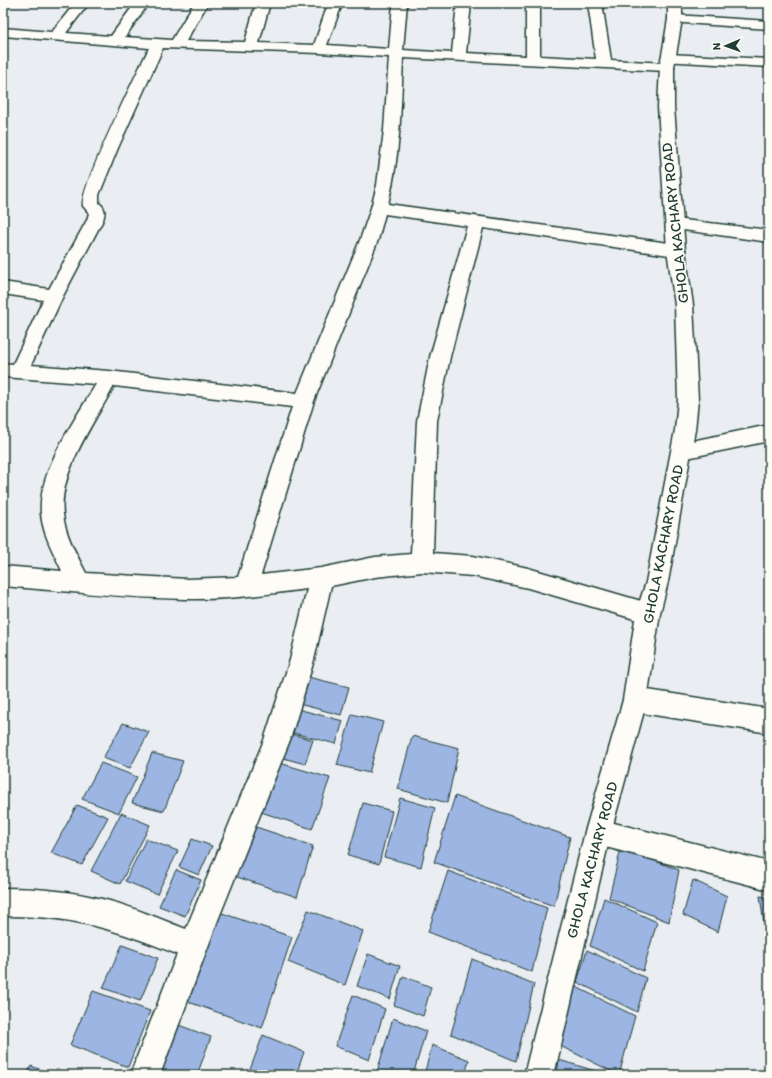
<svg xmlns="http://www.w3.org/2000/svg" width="772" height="1078" viewBox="0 0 772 1078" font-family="Itim,sans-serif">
<rect width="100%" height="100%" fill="#eaeef3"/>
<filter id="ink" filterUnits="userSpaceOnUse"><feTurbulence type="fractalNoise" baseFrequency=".025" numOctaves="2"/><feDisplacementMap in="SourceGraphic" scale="8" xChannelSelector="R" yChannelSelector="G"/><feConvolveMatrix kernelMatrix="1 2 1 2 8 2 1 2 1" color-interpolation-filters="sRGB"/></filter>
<g filter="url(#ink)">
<g fill="#9db5e2" stroke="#1f3d34">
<polygon points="304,676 349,687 341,715 295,703"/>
<polygon points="290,707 343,721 336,744 282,730"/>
<polygon points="352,714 383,722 369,773 337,765"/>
<polygon points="123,723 149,732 130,768 103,758"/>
<polygon points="284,732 313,740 305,764 276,756"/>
<polygon points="412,736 459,748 447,803 398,789"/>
<polygon points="152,753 183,761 164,811 132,803"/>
<polygon points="273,761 330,778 312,829 255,810"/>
<polygon points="101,763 137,777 119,813 82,799"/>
<polygon points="455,796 570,837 554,906 434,862"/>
<polygon points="400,798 435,808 421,867 384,857"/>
<polygon points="363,803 392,811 379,864 348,855"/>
<polygon points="77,805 108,817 82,865 51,853"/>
<polygon points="121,813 150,825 120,884 91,871"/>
<polygon points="250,825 313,846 297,897 231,875"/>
<polygon points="146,839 178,851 157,894 125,881"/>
<polygon points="192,839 212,846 199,875 179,867"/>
<polygon points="621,848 679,870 669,922 609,898"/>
<polygon points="176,870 201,880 185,916 159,906"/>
<polygon points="448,871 547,908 532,972 428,932"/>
<polygon points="693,880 727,896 718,932 683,915"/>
<polygon points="760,896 769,897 769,961"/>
<polygon points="604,898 657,922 643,971 590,946"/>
<polygon points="213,910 292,937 262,1028 180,999"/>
<polygon points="308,910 363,931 345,985 288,962"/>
<polygon points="122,945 158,958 140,1001 103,988"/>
<polygon points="587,950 646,978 637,1012 577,982"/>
<polygon points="368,954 400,966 390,999 357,986"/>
<polygon points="472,959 534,984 516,1061 451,1034"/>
<polygon points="403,976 431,987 423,1016 394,1005"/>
<polygon points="568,983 635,1016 619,1075 550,1041"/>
<polygon points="93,991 150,1011 128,1067 70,1045"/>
<polygon points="353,995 385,1009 369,1060 335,1046"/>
<polygon points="393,1018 426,1031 413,1075 376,1075"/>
<polygon points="173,1023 211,1037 197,1075 154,1075"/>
<polygon points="263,1035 304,1052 296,1075 248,1075"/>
<polygon points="432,1045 469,1060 465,1075 424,1075"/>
<polygon points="559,1060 609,1075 557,1075"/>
<polygon points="31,1066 55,1075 27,1075"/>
</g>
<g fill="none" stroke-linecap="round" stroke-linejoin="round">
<defs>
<g id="minor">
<path d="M75 3H89L66 33 111 36 135 3H149L125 37 172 40 194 3H208L186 41 245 42 256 3H270L259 43 314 45 327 7 329 4H339L341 7 327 45 389 49 393 3H407L403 50 452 53 457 3H471L466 53 526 56V3H540V56L596 59 588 3H602L611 60 667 63 672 64 674 67 672 70 667 71 403 58C401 107 400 157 388 204L676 244 682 246 685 250 682 254 676 256 483 228 450 357 437 421 433 553 473 556 528 568 648 603 656 606 660 613 656 620 648 623 528 588 473 576 422 572 375 577 331 586 314 660 290 740 218 920 160 1075H130L177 954C115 929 70 915 3 916V888C38 888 72 891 106 900 133 907 160 919 186 929L264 740 290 660 307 589C267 594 226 600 185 599 124 598 64 591 3 586V566L62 571C54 553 43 535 41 514 37 472 75 420 96 384L3 377V363L13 364 43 300 3 294V282L49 289 87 220 89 213 83 206C79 189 138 71 149 48L3 36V28L52 32ZM163 48 319 53 389 57 384 130 377 185 371 208 360 240 297 393 109 371 31 365 63 296 103 220C105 213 106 208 99 203V195L118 148ZM385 214 467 226 430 357 417 421 411 554 375 557 321 568 261 575 314 401 378 240ZM114 386 292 407 238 577 187 579 86 573C77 555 65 535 63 514 58 473 95 421 114 386Z"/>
<polygon points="675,15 769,21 769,29 670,22 668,19 670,16"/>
<polygon points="668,54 769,59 769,67 663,61 661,58 663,55"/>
<polygon points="675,219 769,230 769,242 669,228 667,224 669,220"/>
<polygon points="769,425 769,441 682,459 675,457 672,451 675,445 682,443"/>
<polygon points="635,688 769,709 769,733 635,712 626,708 623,700 626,692"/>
<polygon points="598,819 769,862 769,890 598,845 589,841 585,832 589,823"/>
</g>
<polygon id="tertiary" points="668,3 682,3 682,19 674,67 674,107 685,250 693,305 698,400 695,430 668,582 660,613 647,700 611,832 554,1075 524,1075 585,832 623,700 636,613 646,582 675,430 678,400 675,305 667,250 658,107 660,67 668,19"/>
</defs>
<use href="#minor" stroke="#1f3d34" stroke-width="3"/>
<use href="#tertiary" stroke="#1f3d34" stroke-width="3"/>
<use href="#minor" fill="#fdfcf7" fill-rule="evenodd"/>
<use href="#tertiary" fill="#fdfcf7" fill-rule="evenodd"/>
</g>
</g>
<g text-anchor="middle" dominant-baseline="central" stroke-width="3" stroke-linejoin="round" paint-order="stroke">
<g font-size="15" fill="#1f3d34" stroke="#fdfcf7">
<text transform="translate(675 223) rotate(-96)">GHOLA KACHARY ROAD</text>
<text transform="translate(663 544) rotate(-79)">GHOLA KACHARY ROAD</text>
<text transform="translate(592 860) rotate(-75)">GHOLA KACHARY ROAD</text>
</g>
</g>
<rect width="772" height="1078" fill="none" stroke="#fdfcf7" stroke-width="16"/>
<rect x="8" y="8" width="756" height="1062" fill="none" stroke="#1f3d34" stroke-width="1.5" filter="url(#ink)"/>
<g transform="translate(726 46) rotate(268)" stroke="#fdfcf7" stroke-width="3" paint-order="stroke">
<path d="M0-3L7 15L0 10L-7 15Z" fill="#1f3d34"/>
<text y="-6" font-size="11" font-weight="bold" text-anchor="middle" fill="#1f3d34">N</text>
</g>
</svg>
